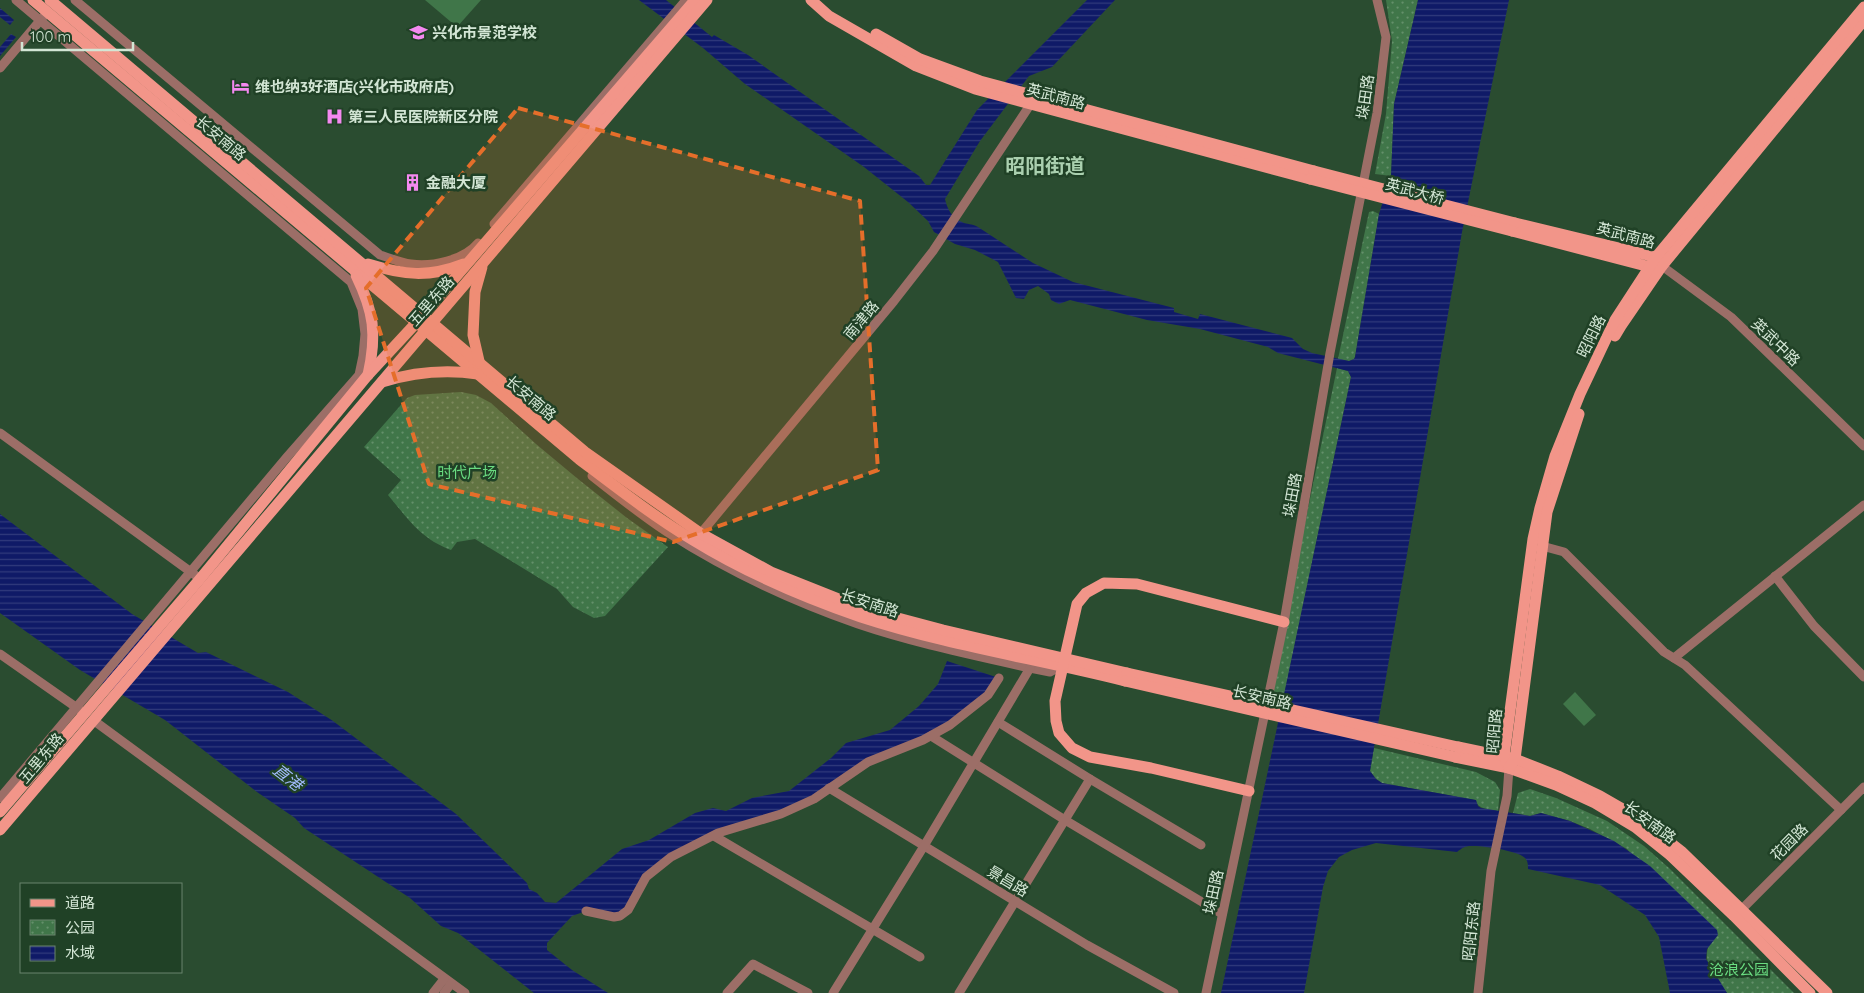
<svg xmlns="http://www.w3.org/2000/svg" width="1864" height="993" viewBox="0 0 1864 993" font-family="Quicksand,'Noto Sans SC',sans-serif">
<defs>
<pattern id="park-dots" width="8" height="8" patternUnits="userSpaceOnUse" patternTransform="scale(1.25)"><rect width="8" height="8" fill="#407649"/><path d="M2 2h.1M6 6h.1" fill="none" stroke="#64906b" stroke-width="1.8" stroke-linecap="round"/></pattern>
<pattern id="water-rules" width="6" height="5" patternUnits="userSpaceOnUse" patternTransform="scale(1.25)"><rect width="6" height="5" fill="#0f1a67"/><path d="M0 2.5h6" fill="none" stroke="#313b7c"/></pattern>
</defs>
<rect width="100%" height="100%" fill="#2a4c30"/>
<g fill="url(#park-dots)">
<polygon points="1386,0 1418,0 1394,104 1391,176 1375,174 1386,114 1392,41"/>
<polygon points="1373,211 1379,214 1355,357 1354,359 1349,361 1338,359 1369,212"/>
<polygon points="1337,368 1348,371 1351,377 1284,696 1270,693"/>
<path d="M461 392 476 395 491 403 536 444 578 479 627 518 668 547 605 616 594 618 573 607 557 589 475 539 457 542 451 550C421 539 408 519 388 495L401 480 364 447 407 398 415 395Z"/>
<path d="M1374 748 1476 772 1495 782 1500 790 1498 811C1488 809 1479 810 1475 800L1382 783 1376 779 1370 771Z"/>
<path d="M1530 789 1556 798 1607 821 1644 846 1669 868 1794 993H1727C1718 979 1701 963 1709 946L1627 849 1590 829 1570 821 1541 813 1530 816 1513 813 1518 793Z"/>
</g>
<g fill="#407649">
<polygon points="425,0 481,0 457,27"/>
<polygon points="1575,692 1596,715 1584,726 1563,704"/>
</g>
<g fill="url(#water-rules)">
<path d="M639 0H666L712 37 714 35 748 55 919 176 926 185H930L977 110 1087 0H1115L1052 67 1029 76 980 141 945 199C947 208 952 219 962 222 968 225 971 223 978 227L1033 263 1073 282 1174 308V312L1198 319 1200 314 1292 338 1303 349 1312 353 1349 361 1354 359 1355 357 1379 214 1391 176 1394 104 1418 0H1509L1462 232 1370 771 1376 779 1382 783 1476 800 1478 806 1481 808 1530 816 1541 813 1570 821 1614 841 1650 866 1717 930 1718 935 1707 949 1706 959 1727 993H1670L1659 937 1645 915 1600 885 1528 869C1528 865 1528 861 1525 858 1520 851 1480 845 1471 846 1465 846 1462 848 1457 852L1376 843 1352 850 1339 857 1328 871 1323 887 1304 993H1221L1351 377 1348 371 1278 353 1268 347 1200 329 1147 320 1070 300 1059 304 1051 300 1049 294 1038 286 1029 290 1024 299 1016 298 998 262 975 250 955 244 934 232 928 221 908 202 864 167 745 84 703 48Z"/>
<polygon points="0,8 14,20 10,25 0,17"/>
<polygon points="11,34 16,37 0,56 0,47"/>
<polygon points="0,514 132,614 198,653 206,652 288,692 333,721 456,814 527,883 529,889 537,893 545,902 556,903 622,849 649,840 695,813 713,808 726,811 752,798 789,791 831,758 846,743 890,730 919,706 938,684 947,661 999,678 988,695 950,725 890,754 814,799 718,833 646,877 620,916 586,911 572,916 547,943 547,950 572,970 608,993 534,993 458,933 441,926 410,898 304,828 295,818 257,792 165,720 80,670 0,613"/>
</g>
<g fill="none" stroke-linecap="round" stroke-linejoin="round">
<g stroke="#9c6e67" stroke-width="9">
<path d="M75 0 380 255C390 258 401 263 411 264 432 267 464 260 478 243"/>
<polyline points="0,68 43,17"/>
<polyline points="494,224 686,0"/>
<polyline points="1662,266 1731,317 1864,446"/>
<polyline points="0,433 195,575"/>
<path d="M592 476C616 495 641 515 667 532 726 570 792 601 858 624 914 643 973 655 1030 668L1050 672 1063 665"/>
<polyline points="697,538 894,301 933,251 1030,105 1032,98"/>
<polyline points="1542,546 1564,552 1664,652 1685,665 1841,810"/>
<polyline points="1775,576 1814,626 1864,677"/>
<polyline points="0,654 80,710"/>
<polyline points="1674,658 1864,505"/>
<polyline points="93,720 465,993"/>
<polyline points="998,722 1090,779 1201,845"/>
<polyline points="931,736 1065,820 1222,914"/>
<polyline points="829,788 1087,945 1174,993"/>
<polyline points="0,798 287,457 359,375 363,356 365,334 362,309 351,282 16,0"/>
<polyline points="714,836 920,957"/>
<polyline points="586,911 614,917 620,916 628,910 646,877 671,857 718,833 781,814 814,799 868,762 923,740 950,725 988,695 999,678"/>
<polyline points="1737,914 1864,787"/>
<polyline points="433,993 444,979"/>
<polyline points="444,993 451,984"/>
<polyline points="727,993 753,964 808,993"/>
<polyline points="833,993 924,846 1030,668"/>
<polyline points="959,993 1090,779"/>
<polyline points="1206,993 1284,622 1330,353 1377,113 1386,37 1377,0"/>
<polyline points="1478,993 1491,871 1507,796 1509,768"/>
</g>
<g stroke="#f29589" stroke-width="11">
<path d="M33 0 579 459C616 487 653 516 693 540 745 572 803 597 861 617 947 645 1038 659 1125 681"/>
<polyline points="50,0 585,452 700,533 771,572 864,609 943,630 1127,673"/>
<polyline points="811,0 829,16 916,66 975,89 1310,179"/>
<polyline points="876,34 920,59 980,81 1314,171"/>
<polyline points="1512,231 1650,267 1662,266 1656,257 1515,223"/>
<path d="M368 264C404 275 428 278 464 264"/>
<path d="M356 275C374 312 377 334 368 375"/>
<polyline points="1615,336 1621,326 1662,266 1864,20"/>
<polyline points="479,361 473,335 475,292 482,267"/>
<path d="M382 382C414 372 444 369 478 374"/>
<polyline points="1458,747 1515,759 1558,776 1600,796 1640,819 1681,851 1827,993"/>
<polyline points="1455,757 1509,768 1556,785 1595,803 1635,827 1670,855 1734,916 1810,993"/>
<polyline points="1509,768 1504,756 1533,539 1540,508 1555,456 1580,394 1615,320 1656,257 1864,7"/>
<polyline points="1509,768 1515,759 1547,512 1579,414"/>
<polyline points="1249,791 1151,768 1090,757 1072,748 1059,733 1056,721 1055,701 1077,604 1086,593 1104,583 1137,584 1284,622"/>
<polyline points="0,812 200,579 367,376 416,323 695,0"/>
<polyline points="0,830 707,0"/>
</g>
<g stroke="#f29589" stroke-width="11">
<polyline points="1314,171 1515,223"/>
<polyline points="1310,179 1512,231"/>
<polyline points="1127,673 1458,747"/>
<polyline points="1125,681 1455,757"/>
</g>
</g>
<path fill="#e56e2a" fill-opacity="0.2" stroke="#e56e2a" stroke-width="4" stroke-dasharray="10 6" stroke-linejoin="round" d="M518 108 860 201 878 470 673 542 429 484 366 288Z"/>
<defs>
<symbol id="school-bare" viewBox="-9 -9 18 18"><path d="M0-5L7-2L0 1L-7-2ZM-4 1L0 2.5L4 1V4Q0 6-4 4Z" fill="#f489f0" stroke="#204126" stroke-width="2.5" paint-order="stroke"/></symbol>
<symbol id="hotel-bare" viewBox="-9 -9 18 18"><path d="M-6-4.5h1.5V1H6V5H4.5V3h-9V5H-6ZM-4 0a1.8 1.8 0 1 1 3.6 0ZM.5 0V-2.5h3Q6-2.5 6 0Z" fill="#f489f0" stroke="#204126" stroke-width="2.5" paint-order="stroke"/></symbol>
<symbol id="hospital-bare" viewBox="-9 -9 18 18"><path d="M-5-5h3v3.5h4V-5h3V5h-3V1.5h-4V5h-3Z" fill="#f489f0" stroke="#204126" stroke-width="2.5" paint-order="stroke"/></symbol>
<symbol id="building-bare" viewBox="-9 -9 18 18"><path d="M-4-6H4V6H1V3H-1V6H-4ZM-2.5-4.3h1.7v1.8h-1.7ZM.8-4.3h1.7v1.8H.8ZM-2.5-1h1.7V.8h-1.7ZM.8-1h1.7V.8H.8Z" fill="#f489f0" stroke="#204126" stroke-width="2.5" paint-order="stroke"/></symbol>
</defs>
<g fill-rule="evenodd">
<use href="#school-bare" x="406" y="20" width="25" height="25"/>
<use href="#hotel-bare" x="228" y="74" width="25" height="25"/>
<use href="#hospital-bare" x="322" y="104" width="25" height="25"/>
<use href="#building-bare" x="400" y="170" width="25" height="25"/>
</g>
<g text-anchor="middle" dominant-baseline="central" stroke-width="5" stroke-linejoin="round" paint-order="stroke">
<g font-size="15" font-weight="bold" fill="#d3e6d5" stroke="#204126" text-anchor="start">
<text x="432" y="32">兴化市景范学校</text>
<text x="255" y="86">维也纳3好酒店(兴化市政府店)</text>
<text x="348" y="116">第三人民医院新区分院</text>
<text x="426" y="182">金融大厦</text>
</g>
<g font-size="15" fill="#d3e6d5" stroke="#204126">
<text transform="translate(1056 96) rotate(15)">英武南路</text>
<text transform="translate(1365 97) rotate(-82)">垛田路</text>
<text transform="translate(221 138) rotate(40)">长安南路</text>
<text transform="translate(1415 191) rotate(15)">英武大桥</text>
<text transform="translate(1626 235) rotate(15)">英武南路</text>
<text transform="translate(431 301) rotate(-49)">五里东路</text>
<text transform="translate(861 320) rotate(-50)">南津路</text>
<text transform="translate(1591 336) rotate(-64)">昭阳路</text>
<text transform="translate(1776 342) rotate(44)">英武中路</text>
<text transform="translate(531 398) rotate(40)">长安南路</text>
<text transform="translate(1292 495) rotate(-80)">垛田路</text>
<text transform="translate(870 603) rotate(18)">长安南路</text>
<text transform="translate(1262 697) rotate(13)">长安南路</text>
<text transform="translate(1494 731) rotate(-85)">昭阳路</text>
<text transform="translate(41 758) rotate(-50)">五里东路</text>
<text transform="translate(1650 822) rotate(36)">长安南路</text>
<text transform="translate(1789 842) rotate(-45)">花园路</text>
<text transform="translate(1008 881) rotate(31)">景昌路</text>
<text transform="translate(1213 892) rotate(-78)">垛田路</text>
<text transform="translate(1471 931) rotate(-84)">昭阳东路</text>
</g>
<g font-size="15" fill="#6adc81" stroke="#204126">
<text x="467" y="472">时代广场</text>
<text x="1739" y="969">沧浪公园</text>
</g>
<g font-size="16" font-style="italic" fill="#a3bcfe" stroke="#204126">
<text transform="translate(288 777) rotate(38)">直港</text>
</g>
<g font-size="20" font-weight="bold" fill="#aad0af" stroke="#204126">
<text x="1045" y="165">昭阳街道</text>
</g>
</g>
<rect x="20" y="883" width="162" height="90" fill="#204126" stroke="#68836c"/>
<rect x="30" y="899" width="25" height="8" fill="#f29589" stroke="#68836c"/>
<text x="65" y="908" font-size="15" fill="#d3e6d5">道路</text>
<rect x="30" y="920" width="25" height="15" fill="url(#park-dots)" stroke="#68836c"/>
<text x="65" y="933" font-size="15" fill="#d3e6d5">公园</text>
<rect x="30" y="946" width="25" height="15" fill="url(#water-rules)" stroke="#68836c"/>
<text x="65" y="958" font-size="15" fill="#d3e6d5">水域</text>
<path d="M22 42v8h111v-8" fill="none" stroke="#d3e6d5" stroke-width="2.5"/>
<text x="30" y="42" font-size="15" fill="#d3e6d5" stroke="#204126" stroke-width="4" paint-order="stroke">100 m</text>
</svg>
